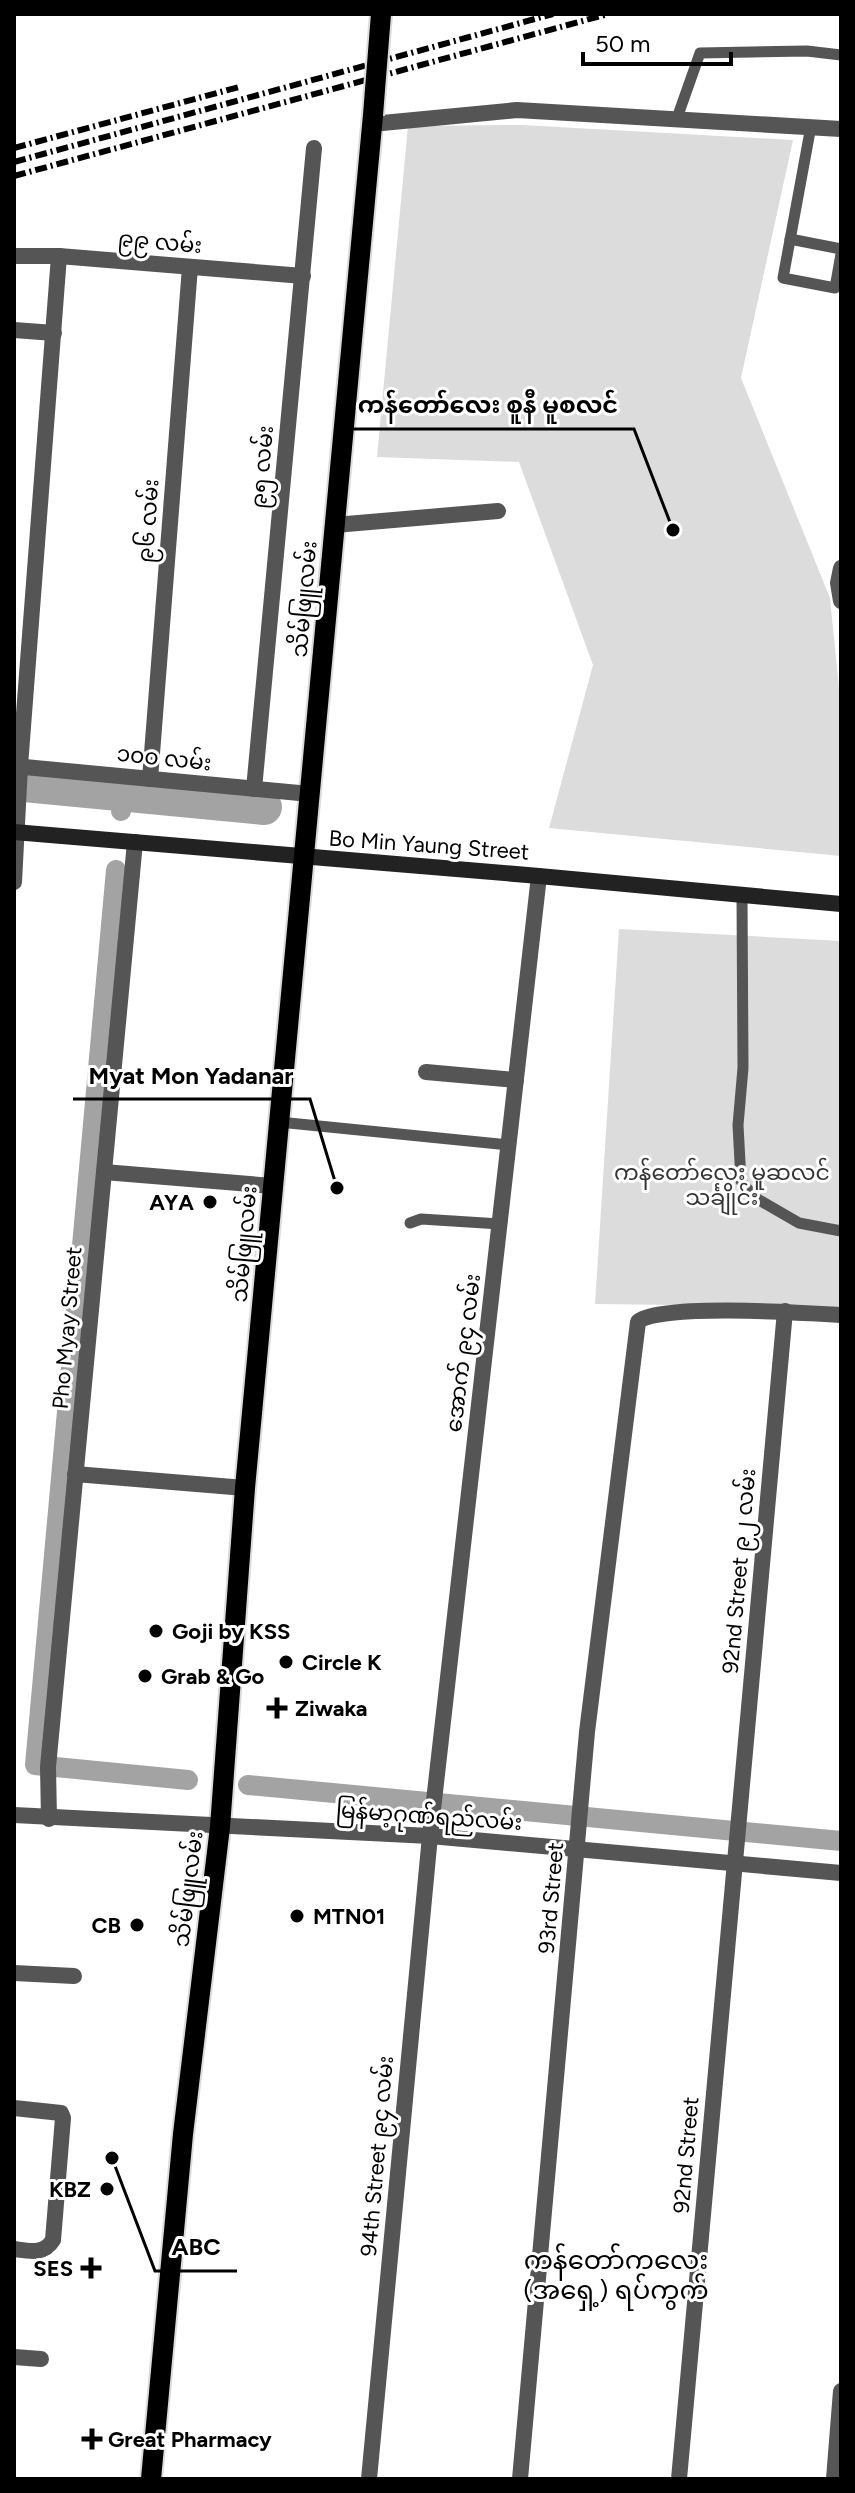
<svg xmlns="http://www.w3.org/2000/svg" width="855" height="2493" viewBox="0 0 855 2493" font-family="Figtree,'Noto Sans Myanmar',sans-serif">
<rect width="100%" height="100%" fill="#fff"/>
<g fill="#dcdcdc">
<polygon points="522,125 793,140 741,378 830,598 841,708 841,856 549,828 593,665 519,462 377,457 408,126"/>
<polygon points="619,929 841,941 841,1307 595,1304"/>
</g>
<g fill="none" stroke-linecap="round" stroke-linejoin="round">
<g stroke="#a3a3a3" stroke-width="20">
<polyline points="121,811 123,794"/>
<polyline points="116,870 35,1765 188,1780"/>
<polyline points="248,1785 841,1841"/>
</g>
<polyline stroke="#a3a3a3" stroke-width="36" points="14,783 264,807"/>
<defs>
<polyline id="primary" points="151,2479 183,2134 220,1827 245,1488 373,115"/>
</defs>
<use href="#primary" stroke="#dbdbdb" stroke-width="24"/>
<g stroke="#555" stroke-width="11">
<polyline points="677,118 700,53 807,51 841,55"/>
<polyline points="811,126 783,278 835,288 841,254"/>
<polyline points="790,239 841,249"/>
<polyline points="742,896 743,1068 738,1125 741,1181 754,1197 799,1223 841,1231"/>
<polyline points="279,1122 509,1145"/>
<polyline points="410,1223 421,1219 500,1224"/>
</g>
<g stroke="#555" stroke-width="16">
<polyline points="372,124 517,110 841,129"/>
<polyline points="14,256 59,256 303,276"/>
<polyline points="14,330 54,333"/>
<polyline points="335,525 498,511"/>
<polyline points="841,568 838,583 841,601"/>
<polyline points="14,766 310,794"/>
<polyline points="150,779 190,267"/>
<polyline points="254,789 314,148"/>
<polyline points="14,882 20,766 59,256"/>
<polyline points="426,1072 516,1080"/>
<polyline points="104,1172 273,1186"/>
<polyline points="75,1474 245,1488"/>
<polyline points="49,1819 48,1767 135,842"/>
<polyline points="14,1973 74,1976"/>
<path d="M14 2108 61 2113 63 2118 53 2240C44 2255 29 2251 14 2249"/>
<polyline points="14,2357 41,2359"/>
<polyline points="369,2479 430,1836 539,876"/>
<path d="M520 2479 587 1732 638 1322C657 1303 808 1313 841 1315"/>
<polyline points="679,2479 785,1311"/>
<polyline points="834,2479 841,2391"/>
</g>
<polyline stroke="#555" stroke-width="16" points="14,1815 430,1836 841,1873"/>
<polyline stroke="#222" stroke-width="16" points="14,832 539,876 841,904"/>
<use href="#primary" stroke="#000" stroke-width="20"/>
<g stroke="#000" stroke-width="6" stroke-dasharray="12 4 2 4" stroke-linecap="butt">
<polyline points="14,148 239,87"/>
<polyline points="14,162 553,14"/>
<polyline points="14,176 608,14"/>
</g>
<defs>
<polyline id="primary-bridge" points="373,115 381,14"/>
</defs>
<use href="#primary-bridge" stroke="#dbdbdb" stroke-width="24" stroke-linecap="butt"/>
<use href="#primary-bridge" stroke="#000" stroke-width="20"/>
</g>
<g fill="#000" stroke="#fff" stroke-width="3">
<circle cx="210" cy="1202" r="8"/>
<circle cx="156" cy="1631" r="8"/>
<circle cx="286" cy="1662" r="8"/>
<circle cx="145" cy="1676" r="8"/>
<path d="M273 1696h8v8h8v8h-8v8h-8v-8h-8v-8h8z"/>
<circle cx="297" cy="1916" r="8"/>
<circle cx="137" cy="1925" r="8"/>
<circle cx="107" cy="2189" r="8"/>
<path d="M87 2256h8v8h8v8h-8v8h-8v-8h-8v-8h8z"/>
<path d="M88 2427h8v8h8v8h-8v8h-8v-8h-8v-8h8z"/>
</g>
<g text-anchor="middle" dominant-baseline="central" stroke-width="6" stroke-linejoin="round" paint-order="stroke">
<g font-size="22" fill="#000" stroke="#fff">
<text transform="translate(160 242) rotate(5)">၉၉ လမ်း</text>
<text transform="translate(262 467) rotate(-85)">၉၅ လမ်း</text>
<text transform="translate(148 521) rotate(-86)">၉၆ လမ်း</text>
<text transform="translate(304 599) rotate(-85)">သိမ်ဖြူလမ်း</text>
<text transform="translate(164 758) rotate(6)">၁၀၀ လမ်း</text>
<text transform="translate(429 845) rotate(4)">Bo Min Yaung Street</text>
<text transform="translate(244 1244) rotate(-85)">သိမ်ဖြူလမ်း</text>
<text transform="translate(67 1328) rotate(-85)">Pho Myay Street</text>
<text transform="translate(463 1353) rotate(-83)">အောက် ၉၄ လမ်း</text>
<text transform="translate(739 1571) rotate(-85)">92nd Street ၉၂ လမ်း</text>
<text transform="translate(429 1816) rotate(4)">မြန်မာ့ဂုဏ်ရည်လမ်း</text>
<text transform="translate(188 1889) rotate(-83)">သိမ်ဖြူလမ်း</text>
<text transform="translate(551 1898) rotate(-85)">93rd Street</text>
<text transform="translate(686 2155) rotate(-85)">92nd Street</text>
<text transform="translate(377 2156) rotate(-85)">94th Street ၉၄ လမ်း</text>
</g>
<g font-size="22" fill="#333" stroke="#fff">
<text x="722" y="1172">ကန်တော်လေး မူဆလင်<tspan x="722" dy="25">သင်္ချိုင်း</tspan></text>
</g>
<g font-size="22" font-weight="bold" fill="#000" stroke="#fff" text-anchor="start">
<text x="194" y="1202" text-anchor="end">AYA</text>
<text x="172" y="1631">Goji by KSS</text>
<text x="302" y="1662">Circle K</text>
<text x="161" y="1676">Grab &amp; Go</text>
<text x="295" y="1708">Ziwaka</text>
<text x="313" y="1916">MTN01</text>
<text x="121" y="1925" text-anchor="end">CB</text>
<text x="91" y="2189" text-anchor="end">KBZ</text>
<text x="73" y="2268" text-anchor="end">SES</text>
<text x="108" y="2439">Great Pharmacy</text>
</g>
<g font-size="26" fill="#000" stroke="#fff">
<text x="616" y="2260">ကန်တော်ကလေး<tspan x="616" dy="30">(အရှေ့) ရပ်ကွက်</tspan></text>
</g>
</g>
<path fill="none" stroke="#000" stroke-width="3" d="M673 530L634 429H342M337 1188L310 1099H73M112 2158L155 2271H237"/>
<g fill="#000" stroke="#fff" stroke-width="3">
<circle cx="673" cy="530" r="8"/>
<circle cx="337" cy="1188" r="8"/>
<circle cx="112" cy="2158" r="8"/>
</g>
<g font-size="24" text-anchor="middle" font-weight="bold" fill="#000" stroke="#fff" stroke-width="6" stroke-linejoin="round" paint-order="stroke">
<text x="488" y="413">ကန်တော်လေး စူနီ မူစလင်</text>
<text x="191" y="1084">Myat Mon Yadanar</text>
<text x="196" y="2255">ABC</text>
</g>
<rect width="855" height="2493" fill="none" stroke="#000000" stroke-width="32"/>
<path d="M583 52v12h148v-12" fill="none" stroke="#000000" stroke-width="4"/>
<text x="595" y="52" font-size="24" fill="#000000" stroke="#ffffff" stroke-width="6" paint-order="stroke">50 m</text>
</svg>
